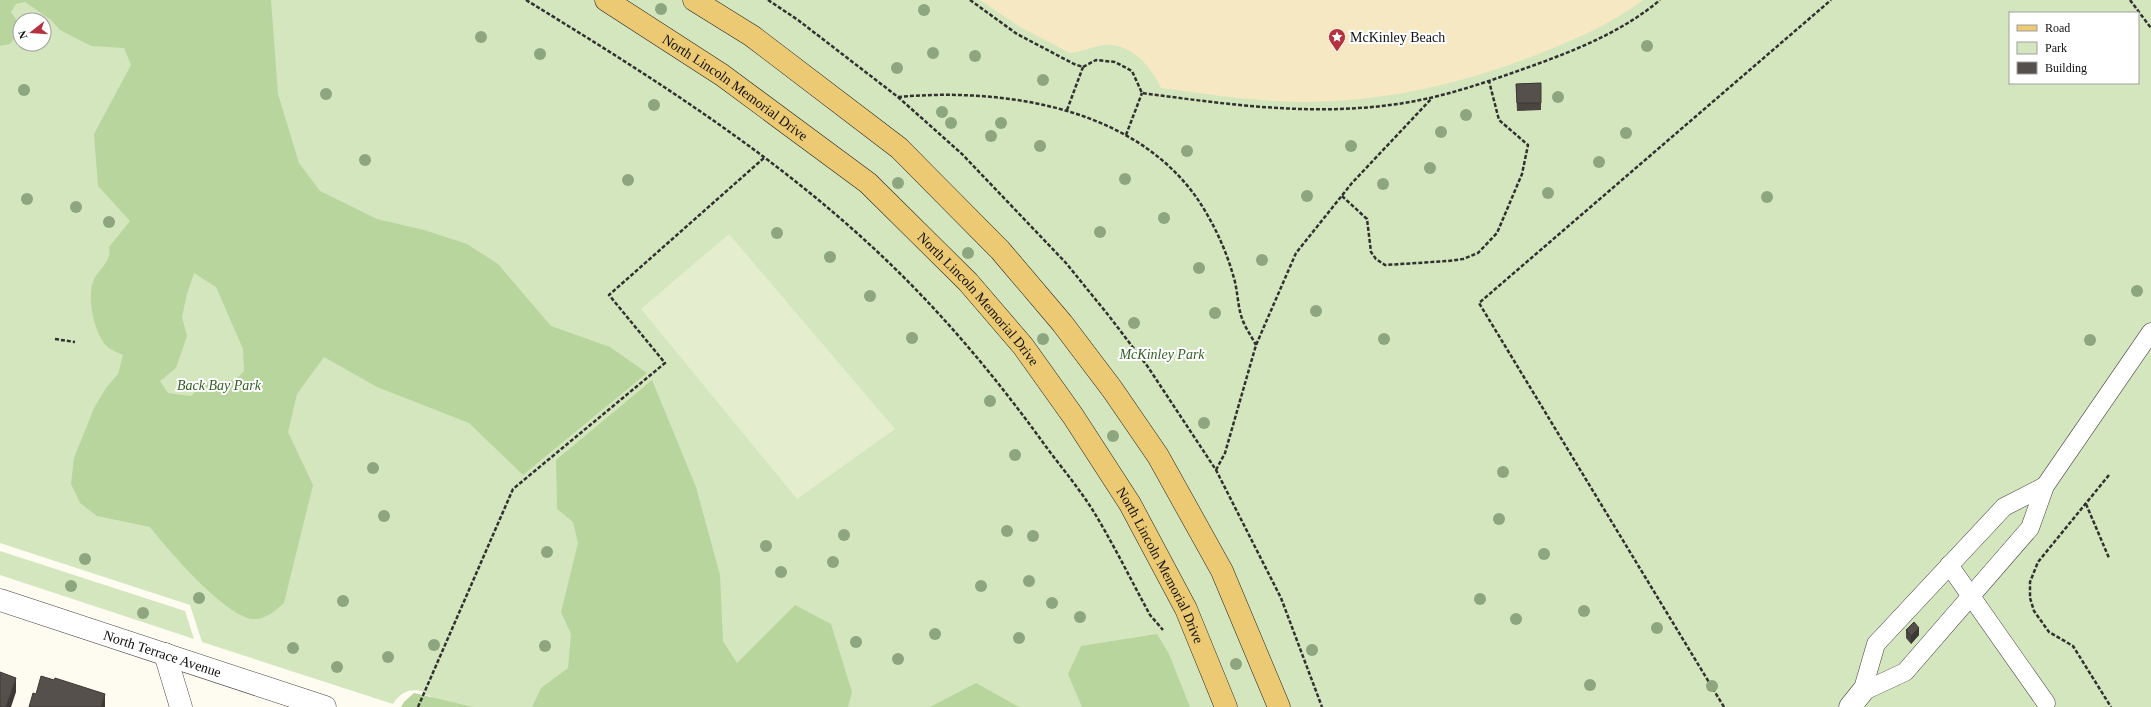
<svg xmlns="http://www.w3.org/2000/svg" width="2151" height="707" viewBox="0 0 2151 707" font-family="'Times New Roman',serif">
<rect width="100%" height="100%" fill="#fefbf1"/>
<g fill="#d4e6bd" fill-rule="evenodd">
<path d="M0 0H2151V707H428L431 696 425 695V692C412 688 401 691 393 704L202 642 190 605 0 543ZM2010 13H2138V83H2010ZM20 20H44V44H20Z"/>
<polygon points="0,551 185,611 194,639 0,575"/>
</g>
<g fill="#b9d59e" fill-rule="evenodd">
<path d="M0 0H271L278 94 299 163 320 191 377 219 424 230 467 244 498 264 551 326 610 347 647 373 523 475 469 423 377 387 324 357 297 394 288 432 313 485 284 603C275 611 265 620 252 619 224 615 167 549 150 527L97 516 80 503 71 484 74 458 94 408 106 388 118 374 123 355C119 353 113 351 109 348 94 337 86 296 94 279 100 268 112 261 109 247L130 221 98 186 94 134 131 65 124 48 91 46 60 30 51 20 25 2 16 4 11 12 20 25V31L10 44 0 46ZM194 273 216 287 243 349 244 371 235 380 204 383 191 396 168 393 160 381 176 368 187 336 182 317 187 294Z"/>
<polygon points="652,380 696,487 720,575 723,641 737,663 795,605 831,624 852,692 848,707 532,707 541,688 568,668 571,634 561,612 578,543 573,522 557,509 556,460"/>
<polygon points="1157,634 1169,654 1190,707 1082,707 1068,674 1081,646"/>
<polygon points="976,683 1019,707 930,707"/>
<polygon points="414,693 473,707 401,707 404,702"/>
</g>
<path fill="#f5e8c2" d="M980 0H1643C1610 25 1574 40 1536 55 1460 85 1379 103 1297 102 1251 101 1206 94 1161 88 1151 66 1130 42 1103 45 1091 47 1081 52 1070 53L1020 27Z"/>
<polygon fill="#e4eece" points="729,234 895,429 797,499 641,309"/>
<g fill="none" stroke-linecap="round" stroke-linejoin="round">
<defs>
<g id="lane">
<polyline points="1949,565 2046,703"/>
<polyline points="1862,692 1905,672 2030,528 2045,486 2151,332"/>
<polyline points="1862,692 1876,644 2004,507 2045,486"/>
</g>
<g id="street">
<path id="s1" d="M0 600 325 707"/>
<polyline points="165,654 181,707"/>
<polyline points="1850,707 1862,692"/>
</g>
<g id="primary">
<path id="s2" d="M606 0 722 75 868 183 968 282 1023 346 1073 416 1130 504 1186 609 1226 707"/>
<polyline points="694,0 752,36 899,148 1000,250 1062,323 1112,389 1158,456 1222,571 1279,707"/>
</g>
</defs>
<use href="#lane" stroke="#424242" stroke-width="19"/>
<use href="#street" stroke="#424242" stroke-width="23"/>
<use href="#primary" stroke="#202020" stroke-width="23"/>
<g stroke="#313131" stroke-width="2.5" stroke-dasharray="4 2" stroke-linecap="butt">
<path d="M526 0C652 77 777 156 884 258 941 312 993 374 1039 437 1056 461 1076 484 1092 509 1113 543 1131 580 1150 615L1163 630"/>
<polyline points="768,0 798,20 898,97 962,154 1066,263 1109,316 1148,367 1216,470 1281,598 1322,707"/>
<path d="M970 0 1017 34 1074 64 1083 67 1096 60 1115 62 1132 71 1142 93C1239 106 1337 120 1434 97 1467 89 1498 78 1529 67 1576 50 1622 32 1660 0"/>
<polyline points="2130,0 2151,28"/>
<path d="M898 97C1009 87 1149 109 1208 216 1220 237 1229 259 1235 282 1238 295 1238 309 1243 321 1246 329 1252 337 1256 345"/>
<polyline points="1067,110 1083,67"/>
<polyline points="1126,135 1142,93"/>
<polyline points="1342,196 1367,219 1371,252 1376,259 1385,265 1448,261 1463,259 1478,253 1497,233 1522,174 1528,145 1499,120 1489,81"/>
<polyline points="55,339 75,342"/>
<polyline points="1216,470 1225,453 1256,345 1296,253 1352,183 1432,98"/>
<polyline points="2109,475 2038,562 2030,582 2030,598 2034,611 2049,632 2073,646 2111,707"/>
<polyline points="2086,504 2109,558"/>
<polyline points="418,707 513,489 665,363 609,295 765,157"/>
<polyline points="1724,707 1479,303 1831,0"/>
</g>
<use href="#lane" stroke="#fff" stroke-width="18"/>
<use href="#street" stroke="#fff" stroke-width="22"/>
<use href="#primary" stroke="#ecca73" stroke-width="22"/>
</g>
<g fill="#8ea680">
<circle cx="661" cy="9" r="6"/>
<circle cx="924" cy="10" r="6"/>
<circle cx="481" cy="37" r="6"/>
<circle cx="1647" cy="46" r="6"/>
<circle cx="933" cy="53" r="6"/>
<circle cx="540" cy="54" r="6"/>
<circle cx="975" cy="56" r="6"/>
<circle cx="897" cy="68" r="6"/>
<circle cx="1043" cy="80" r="6"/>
<circle cx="24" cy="90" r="6"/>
<circle cx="326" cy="94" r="6"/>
<circle cx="1558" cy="97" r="6"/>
<circle cx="654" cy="105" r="6"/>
<circle cx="942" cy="112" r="6"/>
<circle cx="1466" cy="115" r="6"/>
<circle cx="951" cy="123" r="6"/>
<circle cx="1001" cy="123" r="6"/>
<circle cx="1441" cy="132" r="6"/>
<circle cx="1626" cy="133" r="6"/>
<circle cx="991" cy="136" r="6"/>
<circle cx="1040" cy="146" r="6"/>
<circle cx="1351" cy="146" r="6"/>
<circle cx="1187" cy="151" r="6"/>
<circle cx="365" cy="160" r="6"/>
<circle cx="1599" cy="162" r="6"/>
<circle cx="1430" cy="168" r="6"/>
<circle cx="1125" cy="179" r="6"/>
<circle cx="628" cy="180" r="6"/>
<circle cx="898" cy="183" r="6"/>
<circle cx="1383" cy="184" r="6"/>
<circle cx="1548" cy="193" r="6"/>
<circle cx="1307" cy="196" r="6"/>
<circle cx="1767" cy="197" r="6"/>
<circle cx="27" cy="199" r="6"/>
<circle cx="76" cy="207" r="6"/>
<circle cx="1164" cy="218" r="6"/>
<circle cx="109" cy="222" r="6"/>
<circle cx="1100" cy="232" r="6"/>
<circle cx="777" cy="233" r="6"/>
<circle cx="968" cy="253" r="6"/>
<circle cx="830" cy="257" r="6"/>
<circle cx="1262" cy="260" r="6"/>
<circle cx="1199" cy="268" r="6"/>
<circle cx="2137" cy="291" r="6"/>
<circle cx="870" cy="296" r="6"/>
<circle cx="1316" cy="311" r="6"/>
<circle cx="1215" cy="313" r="6"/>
<circle cx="1134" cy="323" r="6"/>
<circle cx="912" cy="338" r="6"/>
<circle cx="1043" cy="339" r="6"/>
<circle cx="1384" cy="339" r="6"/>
<circle cx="2090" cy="340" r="6"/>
<circle cx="990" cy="401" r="6"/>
<circle cx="1204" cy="423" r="6"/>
<circle cx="1113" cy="436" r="6"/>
<circle cx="1015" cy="455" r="6"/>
<circle cx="373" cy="468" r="6"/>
<circle cx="1503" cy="472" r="6"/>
<circle cx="384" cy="516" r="6"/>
<circle cx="1499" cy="519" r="6"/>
<circle cx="1007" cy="531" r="6"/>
<circle cx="844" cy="535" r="6"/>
<circle cx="1033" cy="536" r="6"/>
<circle cx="766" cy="546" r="6"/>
<circle cx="547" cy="552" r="6"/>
<circle cx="1544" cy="554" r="6"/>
<circle cx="85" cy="559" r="6"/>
<circle cx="833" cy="562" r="6"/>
<circle cx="781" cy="572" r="6"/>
<circle cx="1029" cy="581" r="6"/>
<circle cx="71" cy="586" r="6"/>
<circle cx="981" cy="586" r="6"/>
<circle cx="199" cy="598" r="6"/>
<circle cx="1480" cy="599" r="6"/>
<circle cx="343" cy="601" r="6"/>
<circle cx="1052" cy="603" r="6"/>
<circle cx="1584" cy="611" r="6"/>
<circle cx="143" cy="613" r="6"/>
<circle cx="1080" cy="617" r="6"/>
<circle cx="1516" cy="619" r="6"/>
<circle cx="1657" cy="628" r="6"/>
<circle cx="935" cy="634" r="6"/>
<circle cx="1019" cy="638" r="6"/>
<circle cx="856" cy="642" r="6"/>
<circle cx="434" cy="645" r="6"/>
<circle cx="545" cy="646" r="6"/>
<circle cx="293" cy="648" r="6"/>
<circle cx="1312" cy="650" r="6"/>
<circle cx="388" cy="657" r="6"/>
<circle cx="898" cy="659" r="6"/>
<circle cx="1236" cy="664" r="6"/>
<circle cx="337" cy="667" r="6"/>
<circle cx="1590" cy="685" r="6"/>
<circle cx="1712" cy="686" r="6"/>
</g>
<g fill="#4a4541">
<polygon points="1541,83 1541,110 1517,111 1516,84"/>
<polygon points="1906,630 1919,635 1911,644 1906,638"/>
</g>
<g fill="#3c3835">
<polygon points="1919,628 1919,635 1911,644 1911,636"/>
<polygon points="16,678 16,692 11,707 6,707"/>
<polygon points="105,694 105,707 101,707"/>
</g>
<g fill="#56504c" stroke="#3c3835">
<polygon points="1541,83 1541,103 1517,103 1516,84"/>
<polygon points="1914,622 1919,628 1911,636 1906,630"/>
<polygon points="0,672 16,678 6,707 0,707"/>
<polygon points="41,676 54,680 55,678 105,694 101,707 29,707 33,693 36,694"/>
</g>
<defs>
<symbol id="sight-pin" viewBox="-11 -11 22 30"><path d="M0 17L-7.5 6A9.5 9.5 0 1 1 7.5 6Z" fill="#b3323d" stroke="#fff"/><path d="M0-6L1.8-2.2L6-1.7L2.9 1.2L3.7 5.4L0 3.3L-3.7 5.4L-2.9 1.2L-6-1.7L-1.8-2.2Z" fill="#fff"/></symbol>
</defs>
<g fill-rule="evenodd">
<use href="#sight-pin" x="1327" y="27" width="20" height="27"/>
</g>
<g text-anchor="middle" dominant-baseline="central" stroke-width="4" stroke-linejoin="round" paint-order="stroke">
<g font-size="14" fill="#0f0f0f" stroke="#fff" text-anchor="start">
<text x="1350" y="37">McKinley Beach</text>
</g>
<g font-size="14" fill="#0f0f0f" stroke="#fff">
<text stroke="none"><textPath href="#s2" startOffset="156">North Lincoln Memorial Drive</textPath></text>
<text stroke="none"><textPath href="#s2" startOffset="480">North Lincoln Memorial Drive</textPath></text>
<text stroke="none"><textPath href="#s2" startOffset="804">North Lincoln Memorial Drive</textPath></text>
<text stroke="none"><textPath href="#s1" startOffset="171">North Terrace Avenue</textPath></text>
</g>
<g font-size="14" font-style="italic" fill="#336124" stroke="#fff">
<text x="1162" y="354">McKinley Park</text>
<text x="219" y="385">Back Bay Park</text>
</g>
</g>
<rect x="2009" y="12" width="130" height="72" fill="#ffffff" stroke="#9f9f9f"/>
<rect x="2017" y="25" width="20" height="6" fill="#ecca73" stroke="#9f9f9f"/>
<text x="2045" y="32" font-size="12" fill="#0f0f0f">Road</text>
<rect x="2017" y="42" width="20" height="12" fill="#d4e6bd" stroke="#9f9f9f"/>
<text x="2045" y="52" font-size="12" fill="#0f0f0f">Park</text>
<rect x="2017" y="62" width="20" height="12" fill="#56504c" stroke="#9f9f9f"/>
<text x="2045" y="72" font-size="12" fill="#0f0f0f">Building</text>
<g transform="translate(32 32) rotate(253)"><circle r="19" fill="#ffffff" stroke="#9f9f9f"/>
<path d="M0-3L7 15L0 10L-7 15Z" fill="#b3323d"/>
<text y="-6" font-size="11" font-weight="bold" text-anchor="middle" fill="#0f0f0f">N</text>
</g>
</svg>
